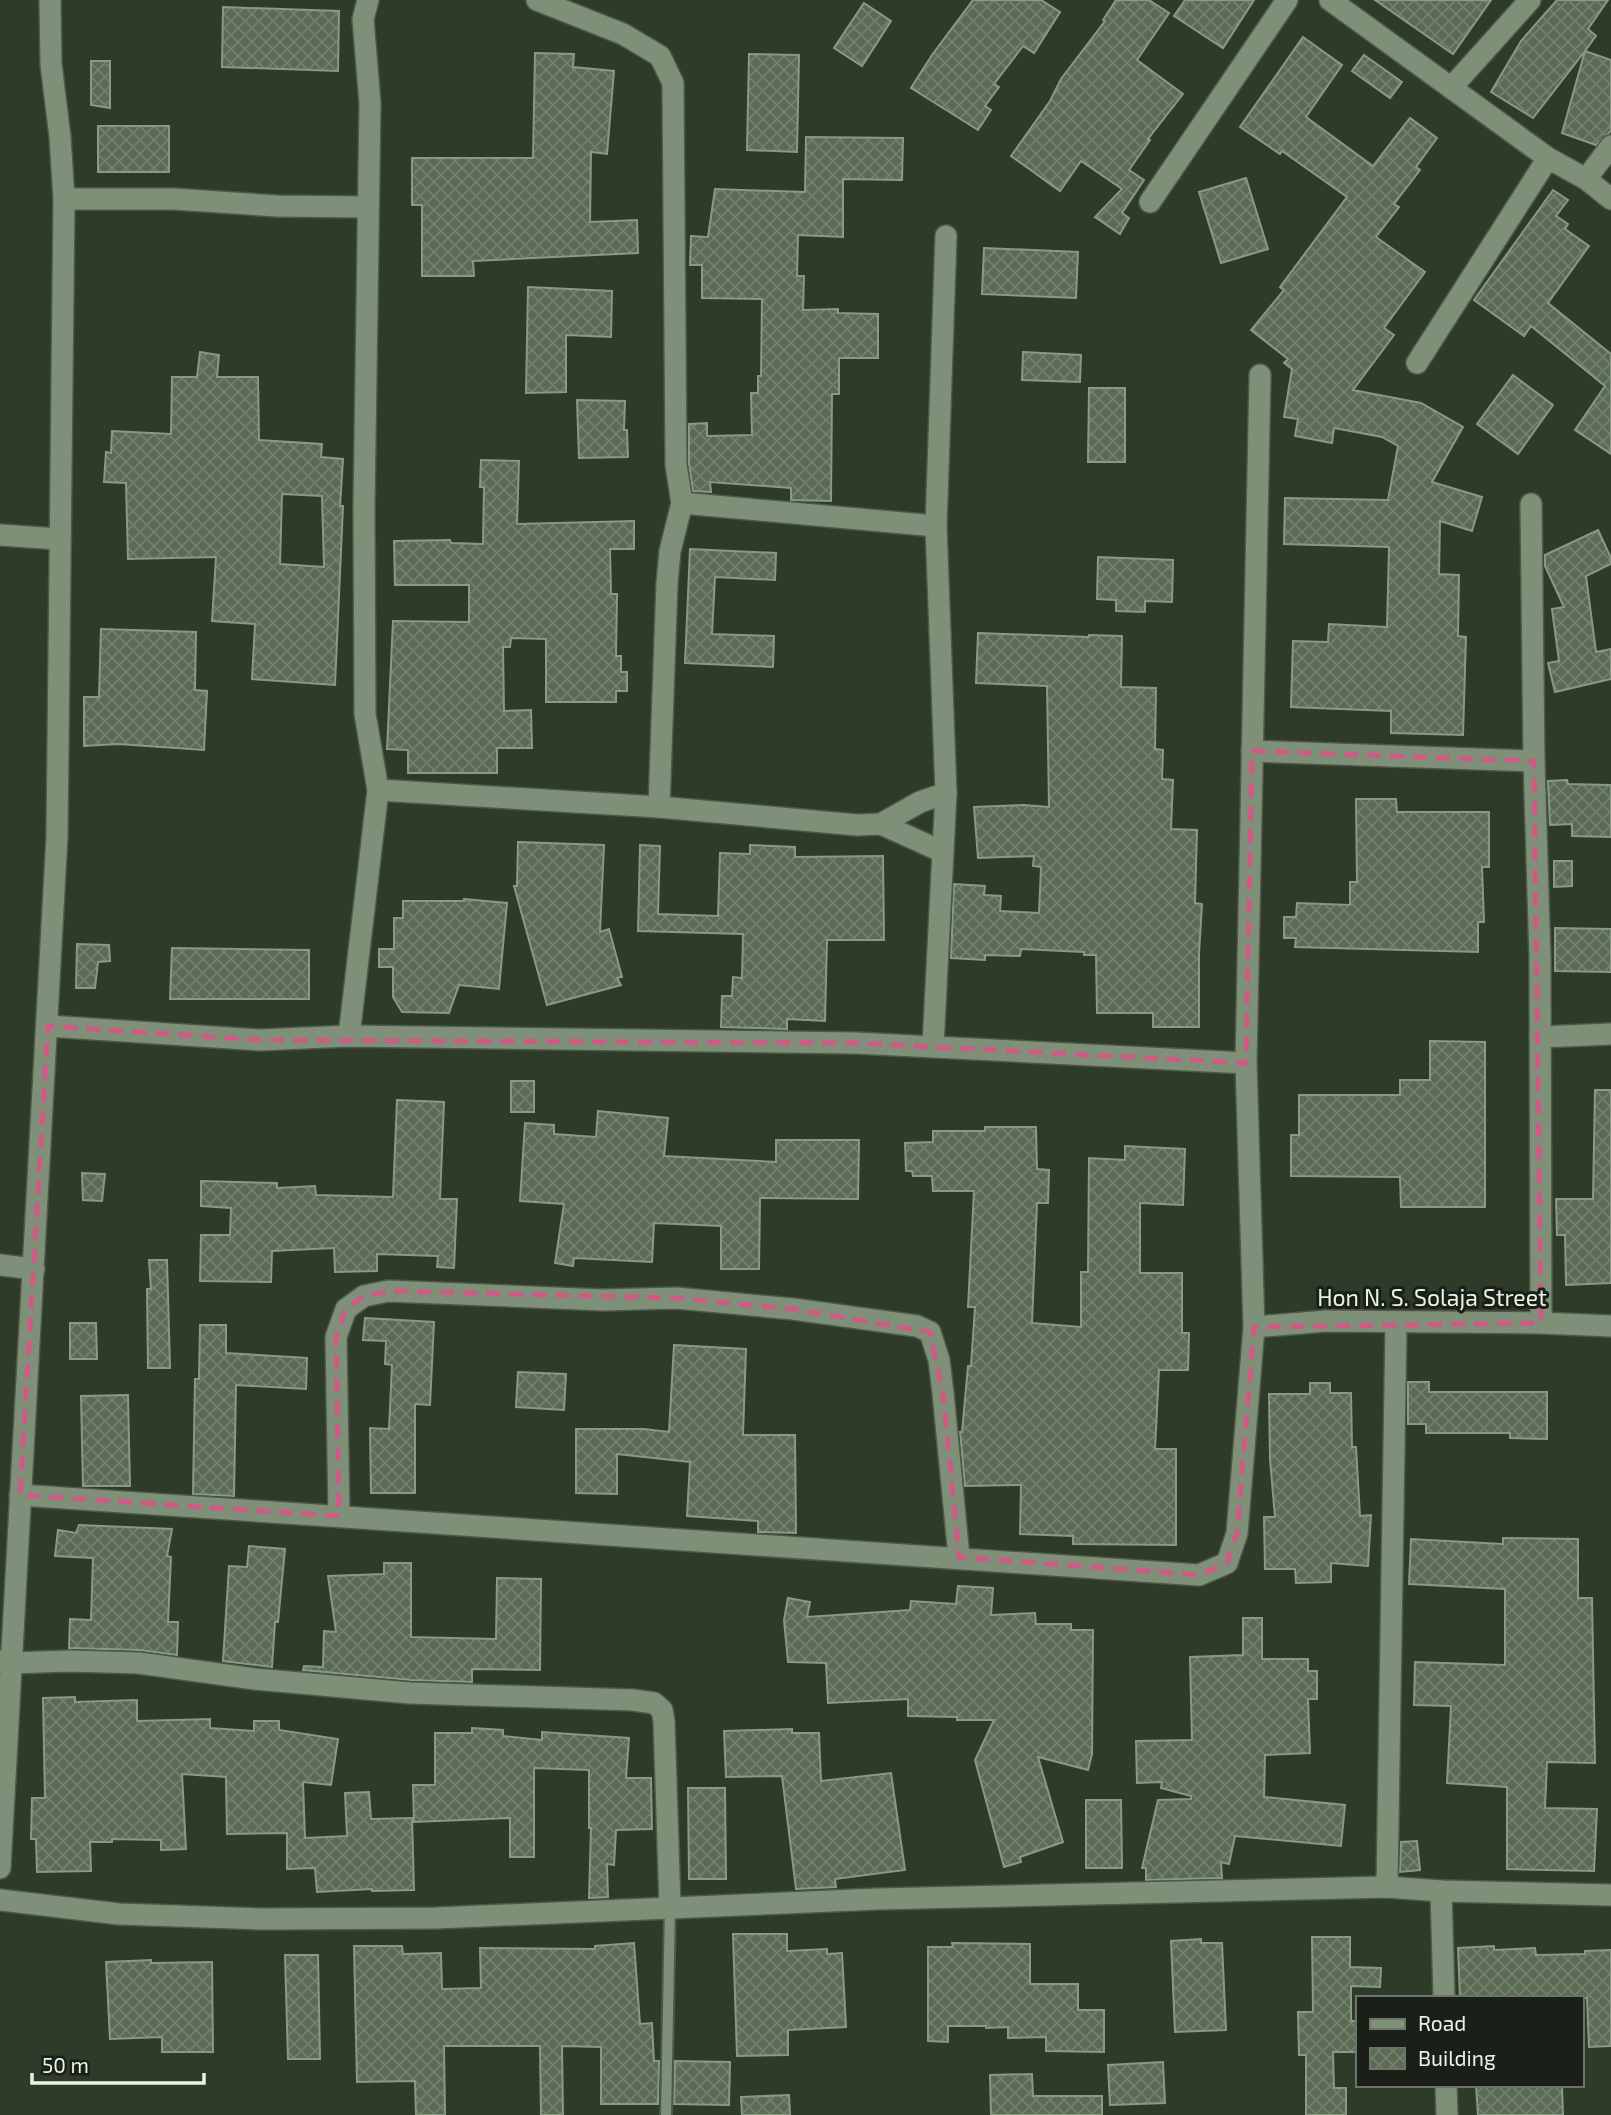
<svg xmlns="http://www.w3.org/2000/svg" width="1611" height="2115" viewBox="0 0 1611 2115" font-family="'Exo 2',sans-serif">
<defs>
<pattern id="building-cross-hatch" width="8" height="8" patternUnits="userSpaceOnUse" patternTransform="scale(1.75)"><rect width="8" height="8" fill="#5a6a54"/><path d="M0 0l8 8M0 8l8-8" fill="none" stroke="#72806d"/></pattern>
</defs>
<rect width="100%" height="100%" fill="#2d3b28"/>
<g fill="url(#building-cross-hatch)" stroke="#899a83" stroke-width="2" fill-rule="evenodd">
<polygon points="973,0 1041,0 1060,12 1034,53 1023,46 994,84 999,87 985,106 991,110 978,130 911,88 932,55"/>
<polygon points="1116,0 1149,0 1169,13 1137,60 1183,94 1148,139 1150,140 1129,170 1144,180 1122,213 1129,218 1120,234 1095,217 1122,189 1081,161 1060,191 1011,156 1050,101 1061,79 1105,21 1103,20"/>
<polygon points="1185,0 1254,0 1223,48 1174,16"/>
<polygon points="1375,0 1491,0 1453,54"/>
<polygon points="1557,0 1608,0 1588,29 1596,36 1585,51 1611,60 1611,131 1596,145 1562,133 1585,51 1533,118 1491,92 1521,41"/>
<polygon points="864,3 891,21 862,66 834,48"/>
<polygon points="223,7 339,11 338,71 222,67"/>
<polygon points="1303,37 1342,65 1306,117 1373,166 1410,118 1437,138 1416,167 1420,170 1394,204 1399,207 1376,237 1425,272 1384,328 1394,335 1353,390 1421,403 1463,427 1432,482 1482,497 1472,531 1440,521 1439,574 1459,575 1458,636 1466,637 1463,735 1391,733 1391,711 1291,707 1293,641 1328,642 1329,624 1387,627 1389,547 1284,544 1285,498 1388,500 1398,446 1382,437 1334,428 1332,443 1295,436 1298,419 1284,417 1292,369 1284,363 1288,359 1251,330 1284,290 1280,287 1347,197 1282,151 1280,154 1240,127"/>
<polygon points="535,53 574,54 573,67 614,71 607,154 591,152 590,222 637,220 638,253 473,261 474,276 422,276 422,205 412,205 412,158 533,158"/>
<polygon points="749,54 799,55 797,152 747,150"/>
<polygon points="1364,55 1402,82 1390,98 1352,71"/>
<polygon points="91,61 110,61 110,108 91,105"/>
<rect x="98" y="126" width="71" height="46"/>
<polygon points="806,137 903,138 902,180 843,179 843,237 798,235 797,276 804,276 803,310 838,309 838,313 878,314 878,358 839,358 839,394 832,394 831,501 791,500 791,488 710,482 711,492 693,491 689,464 689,424 707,423 707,436 752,435 751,393 758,393 758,376 761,376 762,299 702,298 702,265 690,265 691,236 708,237 715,189 805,192"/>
<polygon points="1246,178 1268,249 1221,263 1199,192"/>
<polygon points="1553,190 1568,200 1556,216 1568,224 1565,229 1589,246 1548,303 1611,354 1611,454 1575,430 1605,386 1531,326 1524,336 1474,300"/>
<polygon points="984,248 1078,252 1076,298 982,294"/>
<polygon points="528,287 612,291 611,337 566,335 566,392 526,393"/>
<path d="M200 352 219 355 217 377H258L259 440 322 444 321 457 343 459 340 506H343L335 685 252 679 255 624 212 621 216 557 128 559 126 483 104 482 106 452 111 453 112 431 171 434 172 377H197ZM282 494 322 496 324 567 280 564Z"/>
<polygon points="1023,352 1081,355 1080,382 1022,380"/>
<polygon points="1513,375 1553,405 1518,454 1477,424"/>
<polygon points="1089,388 1125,388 1125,462 1088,462"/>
<polygon points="577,400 625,401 624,430 627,430 628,457 579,458"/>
<polygon points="481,460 519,461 517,524 634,521 634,549 610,549 611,594 617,594 616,656 621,656 621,672 627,672 627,691 616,691 616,702 546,702 546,639 511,638 510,647 503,647 504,711 531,710 532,748 497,748 497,773 408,773 408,750 387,749 393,621 469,622 469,585 395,585 394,541 450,540 451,543 483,544 484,487 480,487"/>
<polygon points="1598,530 1611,558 1611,564 1586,576 1596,652 1611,649 1611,679 1555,692 1548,663 1559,661 1552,609 1564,607 1545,566 1545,555"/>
<polygon points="690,549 776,553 775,580 715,577 712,634 774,636 773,667 685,663"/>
<polygon points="1098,557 1173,560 1172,602 1145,601 1145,612 1116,611 1116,600 1097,599"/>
<polygon points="101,629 196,632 195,690 207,691 204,750 118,744 84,746 84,697 99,697"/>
<polygon points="978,633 1089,637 1089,635 1122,636 1121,687 1156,688 1155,749 1163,750 1162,779 1173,780 1171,829 1197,830 1195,903 1202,904 1199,954 1199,1027 1153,1027 1153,1013 1097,1013 1096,955 1084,955 1084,952 1021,949 1020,956 985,955 985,960 951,958 954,884 985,886 984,895 1001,896 1000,911 1039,913 1041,867 1033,866 1034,856 978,858 974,807 1024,805 1049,807 1047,686 976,683"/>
<polygon points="1567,780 1568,784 1611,785 1611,837 1572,836 1572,824 1550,825 1548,781"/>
<polygon points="1356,799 1396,799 1397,812 1489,812 1489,867 1482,867 1484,922 1478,922 1478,952 1295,947 1296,938 1284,938 1284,917 1296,917 1297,903 1350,905 1350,882 1357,882"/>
<polygon points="518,842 604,845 600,932 609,929 622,977 617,978 621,985 547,1005 514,886 517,886"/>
<polygon points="640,845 660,846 658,914 718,916 720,853 750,854 750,845 795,847 795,857 883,856 884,940 827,940 825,1021 787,1019 787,1029 721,1027 722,996 732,996 733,977 742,978 743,934 638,931"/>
<polygon points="1554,861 1572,861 1572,886 1554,887"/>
<polygon points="464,899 507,903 499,989 459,985 449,1013 402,1012 393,997 393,967 379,967 379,949 394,949 394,918 403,918 403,901 464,901"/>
<polygon points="1555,928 1611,929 1611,972 1555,971"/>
<polygon points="77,944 109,945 110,961 98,962 95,988 76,988"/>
<polygon points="172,948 309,950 309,999 170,999"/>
<polygon points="1430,1041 1485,1042 1485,1207 1401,1207 1400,1177 1291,1176 1291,1135 1299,1135 1299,1095 1400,1095 1400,1080 1430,1080"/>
<rect x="511" y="1081" width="23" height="31"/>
<polygon points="1595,1090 1611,1090 1611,1283 1566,1285 1565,1235 1557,1235 1556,1199 1593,1199"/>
<polygon points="397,1100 444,1102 440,1199 457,1199 454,1268 437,1267 438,1256 377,1254 377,1271 335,1272 334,1248 272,1251 271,1282 200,1281 201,1235 230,1235 231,1208 201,1206 201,1181 277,1183 277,1188 315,1186 316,1195 393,1197"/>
<polygon points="598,1111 668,1118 664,1156 776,1162 776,1140 859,1140 858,1199 760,1198 759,1269 721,1269 721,1226 654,1223 652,1262 574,1258 573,1266 555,1263 564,1204 520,1201 525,1123 554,1125 554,1134 596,1137"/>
<polygon points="985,1127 1036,1127 1037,1169 1049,1170 1048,1203 1037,1203 1032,1323 1081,1327 1081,1272 1088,1272 1089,1158 1125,1160 1125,1146 1185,1149 1183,1205 1140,1203 1140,1273 1182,1273 1182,1333 1189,1333 1188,1370 1159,1370 1155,1449 1176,1449 1176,1545 1073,1544 1073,1536 1020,1534 1021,1485 965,1486 960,1432 962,1432 968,1366 971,1366 975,1307 968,1307 974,1191 933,1191 932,1176 913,1176 912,1171 906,1171 905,1143 933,1142 933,1131 985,1131"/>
<polygon points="82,1173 105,1174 102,1201 83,1200"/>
<polygon points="149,1260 167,1260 170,1368 148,1368 147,1289 151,1289"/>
<polygon points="365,1318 434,1322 430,1405 415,1404 415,1493 371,1493 370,1428 389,1429 392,1365 385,1364 386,1341 363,1340"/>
<polygon points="70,1323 96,1323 97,1359 70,1359"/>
<polygon points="200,1325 226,1325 226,1353 307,1358 306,1389 236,1385 234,1496 193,1494 195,1379 199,1379"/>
<polygon points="674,1345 746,1349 743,1435 795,1435 796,1533 758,1532 758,1521 687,1516 690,1462 617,1454 617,1494 576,1493 576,1429 644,1429 669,1432"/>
<polygon points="518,1372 566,1374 564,1410 516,1407"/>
<polygon points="1408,1382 1429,1382 1429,1392 1547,1392 1547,1439 1510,1438 1510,1433 1426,1433 1426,1424 1408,1424"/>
<polygon points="1310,1383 1330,1383 1330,1393 1351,1393 1352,1447 1356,1447 1360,1516 1371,1515 1368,1566 1331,1563 1331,1582 1296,1583 1295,1569 1265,1569 1264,1517 1275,1517 1270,1459 1269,1394 1310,1394"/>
<polygon points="128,1395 130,1486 83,1486 81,1396"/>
<polygon points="79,1525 172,1529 167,1556 171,1557 168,1622 178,1622 177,1655 140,1650 69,1648 70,1619 91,1620 93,1558 55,1556 58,1530 76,1533"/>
<polygon points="1503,1538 1578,1539 1578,1598 1592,1598 1595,1763 1547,1762 1545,1808 1597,1809 1594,1871 1507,1869 1507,1787 1447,1783 1451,1706 1414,1705 1415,1662 1505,1665 1505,1589 1409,1584 1411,1539 1503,1544"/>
<polygon points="249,1546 285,1549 278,1622 275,1622 272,1667 223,1661 229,1566 247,1567"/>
<polygon points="384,1563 411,1563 411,1637 496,1639 497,1578 541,1579 540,1670 472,1669 472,1682 411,1680 303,1670 304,1666 323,1667 324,1631 336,1632 328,1576 384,1574"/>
<polygon points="958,1586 993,1588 991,1615 1035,1613 1036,1624 1071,1624 1071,1630 1093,1630 1092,1754 1088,1770 1038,1757 1063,1842 1020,1857 1021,1862 1004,1867 975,1760 994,1720 957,1720 957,1717 908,1716 908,1699 828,1703 826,1663 788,1662 784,1620 788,1598 810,1602 807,1617 910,1610 911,1601 956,1604"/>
<polygon points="1243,1618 1262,1618 1262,1659 1308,1659 1308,1671 1317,1671 1317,1699 1308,1699 1310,1753 1265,1755 1264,1797 1345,1805 1341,1846 1235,1836 1229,1864 1221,1862 1222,1878 1146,1880 1146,1868 1142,1868 1158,1800 1191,1799 1191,1796 1161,1788 1162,1782 1137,1783 1136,1741 1192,1740 1190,1657 1243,1655"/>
<polygon points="75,1697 75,1702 137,1700 137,1721 210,1719 210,1728 254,1731 254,1721 279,1721 279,1730 338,1739 331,1785 303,1782 305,1838 347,1836 345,1793 369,1792 371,1819 412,1818 414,1890 372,1891 372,1889 317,1892 315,1868 287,1869 287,1833 227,1834 226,1777 182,1774 186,1849 161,1850 161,1840 112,1839 112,1842 90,1842 91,1871 37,1872 36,1839 31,1839 32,1798 45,1798 43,1698"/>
<polygon points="472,1728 503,1730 503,1736 542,1740 542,1732 629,1738 626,1778 651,1778 652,1829 616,1830 614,1865 607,1864 608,1897 589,1898 591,1828 589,1828 589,1770 534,1768 534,1857 510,1857 510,1818 414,1822 413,1785 435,1785 435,1733 472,1733"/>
<polygon points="792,1729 792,1733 819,1733 821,1781 891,1773 905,1870 835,1879 836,1887 796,1889 782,1776 726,1777 724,1731"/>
<polygon points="688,1788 725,1788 726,1879 689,1879"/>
<polygon points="1086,1800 1121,1800 1122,1868 1086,1868"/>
<polygon points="1417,1841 1420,1870 1400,1872 1401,1842"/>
<polygon points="733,1934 787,1934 787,1951 827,1949 827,1954 842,1953 846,2027 788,2030 788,2055 737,2056"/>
<polygon points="1312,1937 1350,1937 1350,1967 1381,1968 1380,1987 1351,1986 1351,2021 1357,2021 1357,2052 1333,2052 1334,2088 1346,2088 1346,2115 1306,2115 1306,2055 1299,2055 1298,2012 1313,2012"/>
<polygon points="1201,1939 1201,1943 1222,1943 1226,2030 1175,2032 1171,1941"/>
<polygon points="634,1943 640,2024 652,2023 654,2061 659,2061 658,2104 601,2104 601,2047 562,2046 563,2115 541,2115 540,2046 444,2046 445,2115 416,2115 415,2081 357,2082 354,1946 402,1946 403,1954 441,1953 442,1989 481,1988 480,1948 595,1949 595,1946"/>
<polygon points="952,1943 1030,1944 1030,1984 1078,1984 1078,2010 1104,2010 1104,2052 1046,2051 1046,2037 1008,2038 1008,2027 986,2028 986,2026 948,2026 948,2042 928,2041 928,1947 953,1947"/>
<polygon points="1494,1946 1494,1950 1535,1948 1536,1955 1585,1954 1585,1951 1611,1950 1611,2046 1589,2047 1587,1998 1460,1998 1458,1948"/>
<polygon points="285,1955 318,1955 320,2059 288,2059"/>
<polygon points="151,1960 151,1963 212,1962 213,2052 162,2052 162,2037 110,2039 106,1962"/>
<polygon points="675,2061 730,2062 729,2105 674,2104"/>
<polygon points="1163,2062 1165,2103 1110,2105 1108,2065"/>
<polygon points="1032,2074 1033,2096 1102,2096 1102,2115 991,2115 990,2075"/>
<polygon points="1476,2085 1562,2085 1563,2115 1478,2115"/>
<polygon points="789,2095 790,2115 742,2115 741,2097"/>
</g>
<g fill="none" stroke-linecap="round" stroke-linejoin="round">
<defs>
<polyline id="lane" points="666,2115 670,1906"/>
<g id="street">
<polyline points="537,0 623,34 660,56 673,83 676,465 682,503 936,526"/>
<polyline points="1330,0 1548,158 1586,179 1611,199"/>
<polyline points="1451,88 1530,0"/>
<polyline points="1586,179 1611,146"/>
<polyline points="64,199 174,199 277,206 368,207"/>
<polyline points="1150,202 1287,0"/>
<polyline points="1417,363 1548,158"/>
<polyline points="1531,504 1534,761 1540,959 1541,1323"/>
<polyline points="0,535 59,539"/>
<polyline points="1252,751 1534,761"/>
<polyline points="378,790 659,807 857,825 881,824 920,802 946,793"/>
<polyline points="659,807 667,583 670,551 682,503"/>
<polyline points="881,824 943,852"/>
<polyline points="48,1026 260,1040 349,1036 856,1043 1246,1063"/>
<polyline points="349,1036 378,790 365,714 364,508 370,103 363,19 368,0"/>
<polyline points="1540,1037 1611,1034"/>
<polyline points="933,1046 946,793 936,526 946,236"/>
<polyline points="0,1265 34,1269"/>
<polyline points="1254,1327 1326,1321 1541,1323 1611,1326"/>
<polyline points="20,1495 1199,1575 1227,1563 1237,1533 1254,1327 1246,1063 1260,375"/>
<polyline points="339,1516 336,1337 346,1309 364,1296 388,1291 603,1300 676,1298 793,1309 917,1326 930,1332 939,1360 943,1393 959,1557"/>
<polyline points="0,1661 11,1663 70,1661 139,1663 255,1679 410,1693 633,1700 654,1703 662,1710 664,1721 670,1906"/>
<polyline points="0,1868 57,836 64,199 60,137 51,64 50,0"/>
<polyline points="1387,1887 1396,1323"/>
<polyline points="1441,1891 1444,1998"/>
<polyline points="0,1900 119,1914 262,1919 436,1918 878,1899 1387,1887 1441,1891 1611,1895"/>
<polyline points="1446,2085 1447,2115"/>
</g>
</defs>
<use href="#lane" stroke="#4c5848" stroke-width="14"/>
<use href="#street" stroke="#4c5848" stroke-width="24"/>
<use href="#lane" stroke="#7f9079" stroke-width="10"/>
<use href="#street" stroke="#7f9079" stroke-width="21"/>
</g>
<path fill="none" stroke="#ce5a85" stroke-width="5" stroke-dasharray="14 9" stroke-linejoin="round" d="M1252 751 1534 761 1541 1323 1254 1327 1237 1533 1227 1563 1199 1575 959 1557 943 1393 930 1332 793 1309 676 1298 388 1291 364 1296 346 1309 336 1337 339 1516 20 1495 48 1026 260 1040 856 1043 1246 1063Z"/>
<g text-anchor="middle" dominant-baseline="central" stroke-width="6" stroke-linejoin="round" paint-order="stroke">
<g font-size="23" fill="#eaf3e7" stroke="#1a2017">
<text x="1432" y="1297">Hon N. S. Solaja Street</text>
</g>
</g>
<rect x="1356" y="1996" width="228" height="91" fill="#1a2017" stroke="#6d746a" stroke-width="2"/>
<rect x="1370" y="2019" width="35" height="10" fill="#7f9079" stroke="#6d746a" stroke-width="2"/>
<text x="1418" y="2031" font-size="21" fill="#eaf3e7">Road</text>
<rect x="1370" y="2048" width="35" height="21" fill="url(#building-cross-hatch)" stroke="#6d746a" stroke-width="2"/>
<text x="1418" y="2066" font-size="21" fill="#eaf3e7">Building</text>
<path d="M32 2073v10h172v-10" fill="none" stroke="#eaf3e7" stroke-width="3.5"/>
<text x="42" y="2073" font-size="21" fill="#eaf3e7" stroke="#1a2017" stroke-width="5" paint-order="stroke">50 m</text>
</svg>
